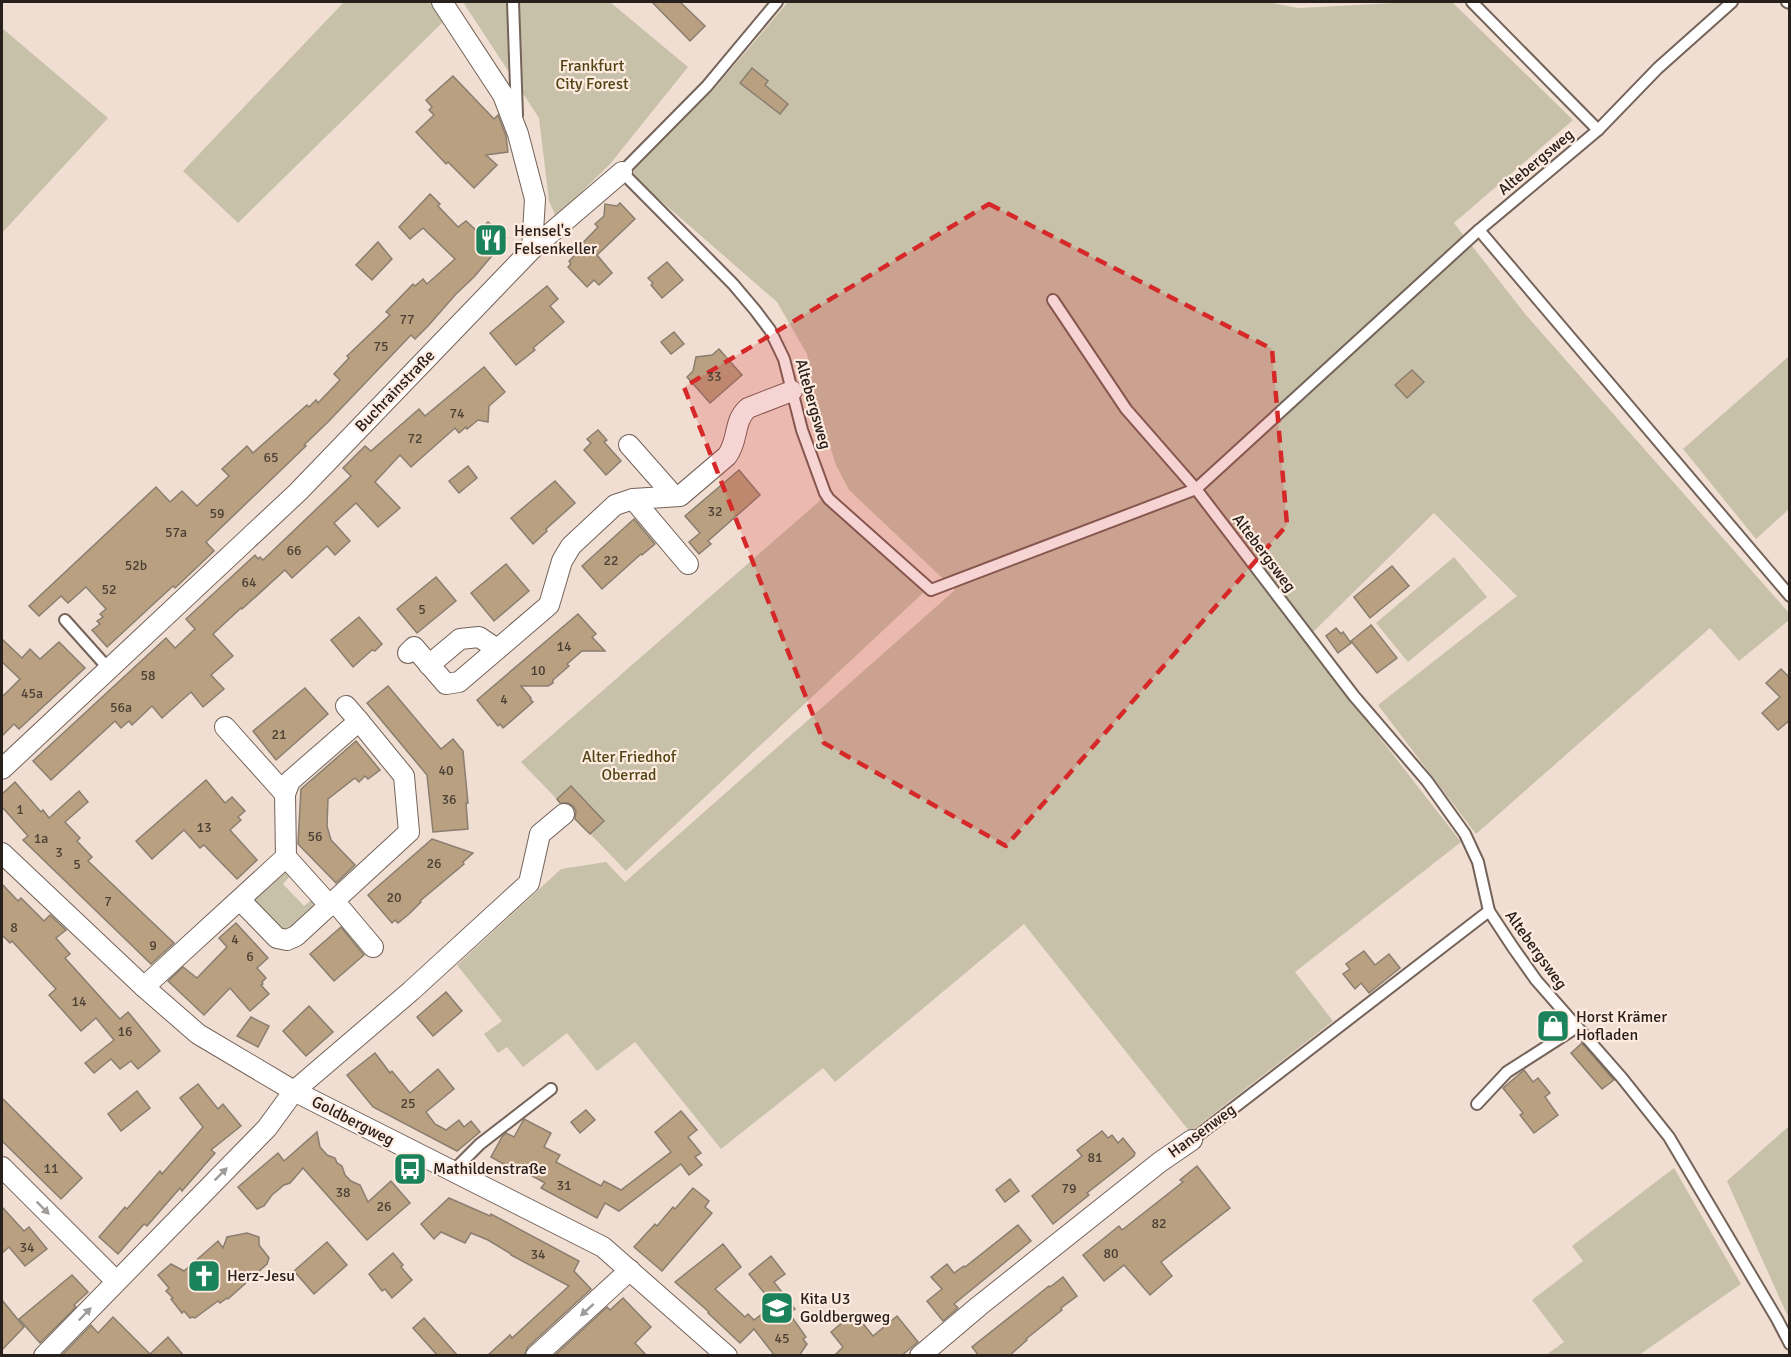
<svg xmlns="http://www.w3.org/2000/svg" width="1791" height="1357" viewBox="0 0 1791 1357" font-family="Signika,sans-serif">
<rect width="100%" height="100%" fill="#f1ded2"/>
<g fill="#c7c1a9">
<polygon points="344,2 434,2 446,19 238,223 183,171"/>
<polygon points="463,2 610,2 688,67 610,164 556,217 549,201 539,118"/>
<polygon points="788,2 1268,2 1298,8 1415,2 1452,2 1573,120 1454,223 1526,315 1789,613 1789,620 1739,661 1710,628 1476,834 1378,705 1517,596 1434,513 1314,631 1310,648 1461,842 1295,972 1333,1021 1190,1132 1024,924 835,1082 823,1068 721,1149 635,1042 597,1071 567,1033 523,1067 507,1047 498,1053 484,1034 502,1021 457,965 561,869 606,862 625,882 955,590 849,490 836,465 817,407 807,354 777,302 630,174 714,89"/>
<polygon points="2,28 108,118 2,233"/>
<polygon points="1789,356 1789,509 1756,539 1683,449"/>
<polygon points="823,498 924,592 626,871 521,762"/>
<polygon points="1454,557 1487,597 1408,662 1376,623"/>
<polygon points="283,871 292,874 283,884 304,906 314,898 316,906 292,931 283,933 255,903 255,895"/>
<polygon points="1789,1126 1789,1319 1727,1181"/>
<polygon points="1674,1168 1741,1284 1639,1355 1546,1355 1564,1342 1532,1300 1583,1261 1572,1246"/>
</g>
<g fill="#b9a080" stroke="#897e6f" stroke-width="1.5">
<polygon points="652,2 680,2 705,26 690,41"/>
<polygon points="752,68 768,81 765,85 788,104 780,114 740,83"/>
<polygon points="453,76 494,119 498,115 506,136 508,152 486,155 497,165 474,188 448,162 446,164 416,132 434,115 429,110 432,107 426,100"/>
<polygon points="430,194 440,204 438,206 458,227 466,221 478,232 488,222 507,238 474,277 456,294 428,326 415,339 411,335 328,422 304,445 306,446 206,542 214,551 175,588 173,586 107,647 92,630 100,624 97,621 103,617 100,614 106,609 86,587 68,603 61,596 39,616 29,606 156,487 170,502 182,491 197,506 229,476 222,469 247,446 253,453 307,405 309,407 316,400 318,403 340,380 334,374 349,358 347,356 390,315 386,312 413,284 415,286 423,279 427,284 455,259 423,228 410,239 399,227"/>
<polygon points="620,203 635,219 597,255 612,273 599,285 594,280 587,287 568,267 571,264 569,261 577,253 575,251 598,227 595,224 604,216 605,204 617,206"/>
<polygon points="378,242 392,259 372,280 356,265"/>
<polygon points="667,262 683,280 662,298 651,285 653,283 648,278"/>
<polygon points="547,286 558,299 550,306 564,322 533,348 535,350 516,365 490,333"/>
<polygon points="674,332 684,344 671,354 661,342"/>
<polygon points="719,349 742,375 710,403 687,377 693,371 696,357 712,355"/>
<polygon points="484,367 505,392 489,406 488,422 478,420 467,429 466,427 459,433 455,428 411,467 400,455 375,482 400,508 378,527 356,503 334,523 350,541 335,555 327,546 292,578 285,570 242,609 241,608 213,634 233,656 211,675 224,689 203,707 191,692 162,718 152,706 132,725 129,721 121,728 115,721 51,780 33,761 166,638 175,648 195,629 186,619 255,555 258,559 260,557 263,560 351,476 343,468 365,446 371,451 419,409 425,416"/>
<polygon points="1412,370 1424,382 1407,398 1395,385"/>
<polygon points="598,430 607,440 604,442 621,461 606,475 584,450 591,443 587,439"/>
<polygon points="468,466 477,478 459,493 449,481"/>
<polygon points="739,470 760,495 708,541 711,544 699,554 689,542 700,533 685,516"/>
<polygon points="555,481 575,503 546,529 547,531 533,544 511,518"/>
<polygon points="634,519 655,544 642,555 641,554 602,589 582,566"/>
<polygon points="506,564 529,591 494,621 471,593"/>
<polygon points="1392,566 1409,586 1370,618 1354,597"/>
<polygon points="436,577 456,601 417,633 397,609"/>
<polygon points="578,614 596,634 592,637 605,651 582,651 567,664 569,666 553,680 553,683 548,686 521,686 531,698 530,699 533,702 503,728 500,724 498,726 477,700"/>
<polygon points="359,617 382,644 375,651 372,650 353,667 331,640"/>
<polygon points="1371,625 1397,658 1377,673 1351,641"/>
<polygon points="1336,628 1341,634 1343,632 1351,643 1338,653 1326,636"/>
<polygon points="2,639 22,658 30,649 40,659 59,642 85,668 19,729 14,724 2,736 2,697 20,679 2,662"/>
<polygon points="1781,669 1790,678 1790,720 1778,730 1762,713 1780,697 1766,683"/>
<polygon points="388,686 441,749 453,739 463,751 468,803 466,803 468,829 433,832 427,775 367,703"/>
<polygon points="305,688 328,714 276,760 253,731"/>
<polygon points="356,741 380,770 368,779 365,776 359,782 355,778 328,799 327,826 331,840 355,865 336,883 298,844 301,789"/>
<polygon points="206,780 225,803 232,797 245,811 238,817 241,820 230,830 257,860 237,879 204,845 200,848 184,830 152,859 136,841"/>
<polygon points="15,782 41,812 43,810 49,818 79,791 88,802 65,822 80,838 77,841 92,857 88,861 174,943 151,964 23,840 28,836 2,807 2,794"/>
<polygon points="571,786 604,821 590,834 575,819 576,811 573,806 568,803 560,803 557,799"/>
<polygon points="432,839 473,853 463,862 464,864 420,901 421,902 409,914 398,923 395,920 392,923 368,895"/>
<polygon points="2,884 18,901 21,898 44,921 50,915 66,930 56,938 70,954 65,958 120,1019 128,1012 160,1051 138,1069 131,1061 120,1069 111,1059 94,1073 85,1063 114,1040 96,1018 81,1031 49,995 56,989 12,941 10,943 2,935"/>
<polygon points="236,923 268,958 257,968 266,978 262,982 263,984 261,985 269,994 250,1011 230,988 204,1015 168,981 183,967 197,978 227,947 219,938"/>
<polygon points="341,927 364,955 334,981 310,954"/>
<polygon points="1364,951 1375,965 1389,954 1400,968 1369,993 1361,983 1355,989 1343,974 1350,969 1346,964"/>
<polygon points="446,992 462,1011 433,1036 417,1017"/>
<polygon points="309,1006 333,1032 306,1056 283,1031"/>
<polygon points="251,1017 269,1026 258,1047 237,1036"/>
<polygon points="1582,1043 1614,1080 1602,1089 1571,1053"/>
<polygon points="375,1053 390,1073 392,1071 410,1093 438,1069 454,1089 426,1112 435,1124 446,1130 459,1120 464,1127 471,1121 480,1132 457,1151 373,1107 347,1075"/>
<polygon points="1524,1070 1533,1082 1538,1078 1550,1093 1545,1097 1558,1115 1534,1133 1520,1115 1523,1113 1503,1088"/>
<polygon points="198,1084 218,1109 223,1104 241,1126 211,1150 215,1153 182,1191 180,1188 147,1226 144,1224 118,1254 99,1237 125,1207 127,1209 160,1171 162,1174 203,1127 180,1098"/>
<polygon points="137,1091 150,1108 121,1131 108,1114"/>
<polygon points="2,1098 82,1178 61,1199 2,1141"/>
<polygon points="586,1110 595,1120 580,1133 571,1122"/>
<polygon points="681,1111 697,1130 688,1137 701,1153 695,1157 702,1165 689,1175 681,1164 619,1211 605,1203 597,1218 541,1188 545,1183 516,1167 514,1170 491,1157 502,1137 506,1133 514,1137 524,1119 551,1133 544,1147 560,1155 556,1162 601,1186 604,1181 621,1190 671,1152 655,1132"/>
<polygon points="1102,1131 1108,1138 1112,1135 1118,1143 1123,1138 1135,1153 1134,1156 1087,1193 1089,1195 1053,1224 1032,1196 1082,1156 1077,1150"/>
<polygon points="317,1132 320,1147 327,1155 335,1158 337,1163 342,1166 345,1175 351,1181 360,1185 368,1202 391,1181 410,1203 367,1240 303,1168 290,1183 284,1185 272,1195 264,1206 257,1209 238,1187 278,1153 284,1161"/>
<polygon points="1197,1166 1230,1208 1161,1262 1172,1276 1150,1295 1124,1265 1104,1281 1083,1255 1119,1226 1122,1230 1183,1182 1180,1180"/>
<polygon points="1010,1179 1019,1191 1005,1202 996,1190"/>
<polygon points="693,1188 709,1201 705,1207 712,1213 662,1271 634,1247 655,1224 657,1226 673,1207 675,1209"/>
<polygon points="449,1198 490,1216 491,1214 579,1261 574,1271 591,1289 528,1347 524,1356 487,1356 510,1335 512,1338 569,1286 511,1255 511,1254 488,1240 471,1233 465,1243 441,1232 434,1239 421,1224"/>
<polygon points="2,1207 24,1231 29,1227 47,1249 25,1266 9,1247 2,1253"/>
<polygon points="1018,1225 1031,1241 954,1304 958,1308 943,1321 927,1301 942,1289 931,1277 947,1264 954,1273 964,1266 965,1267"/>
<polygon points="247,1233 259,1237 259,1245 269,1258 267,1264 228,1299 227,1298 220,1303 218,1301 195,1318 192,1317 190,1318 184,1311 182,1313 171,1299 173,1298 166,1291 169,1288 158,1275 171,1264 184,1271 218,1241 223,1248 227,1237"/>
<polygon points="327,1242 347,1265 314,1294 294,1271"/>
<polygon points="723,1244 741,1267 715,1289 745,1317 748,1314 754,1320 774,1305 749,1274 771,1256 785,1274 774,1282 795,1309 789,1313 806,1337 803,1339 807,1344 799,1356 775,1356 754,1329 740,1343 708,1313 709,1312 675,1282"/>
<polygon points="393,1253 403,1265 401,1267 412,1280 392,1298 385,1289 382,1291 369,1274"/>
<polygon points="72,1275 88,1292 74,1305 76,1307 40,1343 19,1319"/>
<polygon points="1063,1277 1077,1296 1061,1308 1062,1310 1026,1339 1027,1340 1009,1356 979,1356 972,1347 1049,1286 1050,1287"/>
<polygon points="623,1298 651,1327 635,1343 647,1356 554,1356 607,1307 610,1310"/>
<polygon points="2,1300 24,1327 2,1350"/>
<polygon points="851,1315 854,1319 857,1316 873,1336 897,1316 918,1342 901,1356 834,1356 843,1347 831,1332"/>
<polygon points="113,1317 150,1354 168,1337 184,1356 61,1356 91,1325 98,1333"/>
<polygon points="424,1318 458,1356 438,1356 413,1328"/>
</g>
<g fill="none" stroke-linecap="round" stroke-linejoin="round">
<defs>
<g id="lane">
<polyline points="513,2 517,115"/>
<polyline points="777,2 707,86 622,172 733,284 755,310 770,330 784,359 802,430 825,493 829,499 931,590 1196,489 1479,230 1598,130 1658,68 1732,2"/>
<polyline points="1472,2 1598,130"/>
<polyline points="1787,2 1790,3"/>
<polyline points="1479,230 1790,596"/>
<polyline points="1053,300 1126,409 1196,489 1354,696 1427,781 1465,834 1478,862 1489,911 1512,946 1536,980 1622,1078 1669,1137 1777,1319 1790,1344"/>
<polyline points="65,620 108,668"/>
<polyline points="1477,1104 1507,1072 1577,1027"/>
<polyline points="1192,1140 1489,911"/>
<polyline points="453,1171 480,1144 551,1089"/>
</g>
<g id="street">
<polyline points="442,2 503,95 518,134 535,199 532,249"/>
<polyline points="629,445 674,496"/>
<polyline points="633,499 688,564"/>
<path d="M408 653 414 647 446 684 459 682 549 605 562 561 571 546 615 505 633 499 680 496 727 456C739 440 733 421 748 408L792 391"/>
<polyline points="429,665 460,639 479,637 497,649"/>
<polyline points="225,727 285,794 286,857 330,906"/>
<polyline points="2,769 298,492 532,249 622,172"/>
<polyline points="285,794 290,781 359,721 346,706"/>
<polyline points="2,853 144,987 198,1034 294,1091 603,1247 727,1356"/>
<polyline points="240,900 277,938 287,940 296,936 409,832 404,776 359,721"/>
<polyline points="335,902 373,947"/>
<polyline points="144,987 286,857"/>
<polyline points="2,1167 116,1281"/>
<polyline points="44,1356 267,1128 294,1091 411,991 529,883 540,834 564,814"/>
<polyline points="536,1356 630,1270"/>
<polyline points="920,1356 979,1306 1160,1162 1192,1140"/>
</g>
</defs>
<use href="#lane" stroke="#746359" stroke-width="14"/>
<use href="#street" stroke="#746359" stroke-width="22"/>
<use href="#lane" stroke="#fff" stroke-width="10"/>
<use href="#street" stroke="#fff" stroke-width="20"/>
</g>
<defs><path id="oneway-solid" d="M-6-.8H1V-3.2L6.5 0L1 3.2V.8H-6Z" transform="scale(1.5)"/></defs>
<g fill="#9e9b99">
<use href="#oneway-solid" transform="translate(221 1174) rotate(-45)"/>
<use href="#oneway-solid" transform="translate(43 1208) rotate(45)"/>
<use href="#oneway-solid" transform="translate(587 1310) rotate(138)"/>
<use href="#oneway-solid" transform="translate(85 1314) rotate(-46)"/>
</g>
<path fill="#d62828" fill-opacity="0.2" stroke="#d62828" stroke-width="4.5" stroke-dasharray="12 8" stroke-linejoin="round" d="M989 204 1272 349 1287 525 1006 846 824 743 684 387Z"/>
<defs>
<symbol id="restaurant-square" viewBox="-11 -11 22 22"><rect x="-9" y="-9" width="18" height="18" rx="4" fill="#1c825c" stroke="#ffebdf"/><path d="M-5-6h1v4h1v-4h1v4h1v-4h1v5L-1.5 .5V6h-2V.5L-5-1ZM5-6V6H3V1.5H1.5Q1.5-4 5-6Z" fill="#fff"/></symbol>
<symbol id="shop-square" viewBox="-11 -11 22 22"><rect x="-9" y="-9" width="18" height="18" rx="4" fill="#1c825c" stroke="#ffebdf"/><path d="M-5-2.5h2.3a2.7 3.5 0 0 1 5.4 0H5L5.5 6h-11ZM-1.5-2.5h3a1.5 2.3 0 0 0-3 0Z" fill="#fff"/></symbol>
<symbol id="bus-square" viewBox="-11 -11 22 22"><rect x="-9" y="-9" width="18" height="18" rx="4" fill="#1c825c" stroke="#ffebdf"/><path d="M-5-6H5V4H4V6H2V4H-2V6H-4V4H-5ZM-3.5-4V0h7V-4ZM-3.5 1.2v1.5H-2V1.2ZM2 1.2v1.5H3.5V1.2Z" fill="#fff"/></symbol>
<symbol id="church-square" viewBox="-11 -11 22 22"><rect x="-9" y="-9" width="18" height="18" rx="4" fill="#1c825c" stroke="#ffebdf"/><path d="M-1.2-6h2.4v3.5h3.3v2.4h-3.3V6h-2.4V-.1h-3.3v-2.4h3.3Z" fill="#fff"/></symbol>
<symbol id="school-square" viewBox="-11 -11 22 22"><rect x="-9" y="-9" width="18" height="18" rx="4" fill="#1c825c" stroke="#ffebdf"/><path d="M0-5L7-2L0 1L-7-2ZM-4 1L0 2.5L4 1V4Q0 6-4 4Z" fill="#fff"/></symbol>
</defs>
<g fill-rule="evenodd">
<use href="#restaurant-square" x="472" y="221" width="38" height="38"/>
<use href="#shop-square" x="1534" y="1007" width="38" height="38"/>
<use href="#bus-square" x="391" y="1150" width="38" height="38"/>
<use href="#church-square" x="185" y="1257" width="38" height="38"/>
<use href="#school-square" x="758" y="1289" width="38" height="38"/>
</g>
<g text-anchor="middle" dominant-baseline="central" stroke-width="4.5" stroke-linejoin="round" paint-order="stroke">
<g font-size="14" fill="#4c4035">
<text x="407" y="319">77</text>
<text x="381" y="346">75</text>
<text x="714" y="376">33</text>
<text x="457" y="413">74</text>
<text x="415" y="438">72</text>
<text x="271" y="457">65</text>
<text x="715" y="511">32</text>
<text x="217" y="513">59</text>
<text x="176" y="532">57a</text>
<text x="294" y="550">66</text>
<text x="611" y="560">22</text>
<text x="136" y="565">52b</text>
<text x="249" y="582">64</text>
<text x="109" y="589">52</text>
<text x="422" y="609">5</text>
<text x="564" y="646">14</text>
<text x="538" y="670">10</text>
<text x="148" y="675">58</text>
<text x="32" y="693">45a</text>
<text x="504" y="699">4</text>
<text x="121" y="707">56a</text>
<text x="279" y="734">21</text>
<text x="446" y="770">40</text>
<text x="449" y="799">36</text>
<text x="20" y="809">1</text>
<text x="204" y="827">13</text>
<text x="315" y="836">56</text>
<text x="41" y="838">1a</text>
<text x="59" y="852">3</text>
<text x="434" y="863">26</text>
<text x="77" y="864">5</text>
<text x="394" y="897">20</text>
<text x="108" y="901">7</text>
<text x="14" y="927">8</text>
<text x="235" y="939">4</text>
<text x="153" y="945">9</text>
<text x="250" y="956">6</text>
<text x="79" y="1001">14</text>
<text x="125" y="1031">16</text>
<text x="408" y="1103">25</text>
<text x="1095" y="1157">81</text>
<text x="51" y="1168">11</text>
<text x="564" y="1185">31</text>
<text x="1069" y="1188">79</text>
<text x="343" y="1192">38</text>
<text x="384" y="1206">26</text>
<text x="1159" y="1223">82</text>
<text x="27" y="1247">34</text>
<text x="1111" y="1253">80</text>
<text x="538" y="1254">34</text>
<text x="782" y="1338">45</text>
</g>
<g font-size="16" fill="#4e4414" stroke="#ffebdf">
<text x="592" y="66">Frankfurt<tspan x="592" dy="18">City Forest</tspan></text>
<text x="629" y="757">Alter Friedhof<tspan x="629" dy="18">Oberrad</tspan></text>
</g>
<g font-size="16" fill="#27201c" stroke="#ffebdf">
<text transform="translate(1536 162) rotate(-40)">Altebergsweg</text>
<text transform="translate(395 391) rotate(-46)">Buchrainstraße</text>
<text transform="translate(813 404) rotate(74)">Altebergsweg</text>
<text transform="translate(1264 553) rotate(53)">Altebergsweg</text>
<text transform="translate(1536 950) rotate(54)">Altebergsweg</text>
<text transform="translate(353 1121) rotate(27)">Goldbergweg</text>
<text transform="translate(1202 1131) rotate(-36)">Hansenweg</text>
</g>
<g font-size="16" fill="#27201c" stroke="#ffebdf" text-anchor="start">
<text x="514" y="231">Hensel's<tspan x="514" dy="18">Felsenkeller</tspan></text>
<text x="1576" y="1017">Horst Krämer<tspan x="1576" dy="18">Hofladen</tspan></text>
<text x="433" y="1169">Mathildenstraße</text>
<text x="227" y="1276">Herz-Jesu</text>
<text x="800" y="1299">Kita U3<tspan x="800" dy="18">Goldbergweg</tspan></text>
</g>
</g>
<rect width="1791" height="1357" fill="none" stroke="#27201c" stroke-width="6"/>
</svg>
